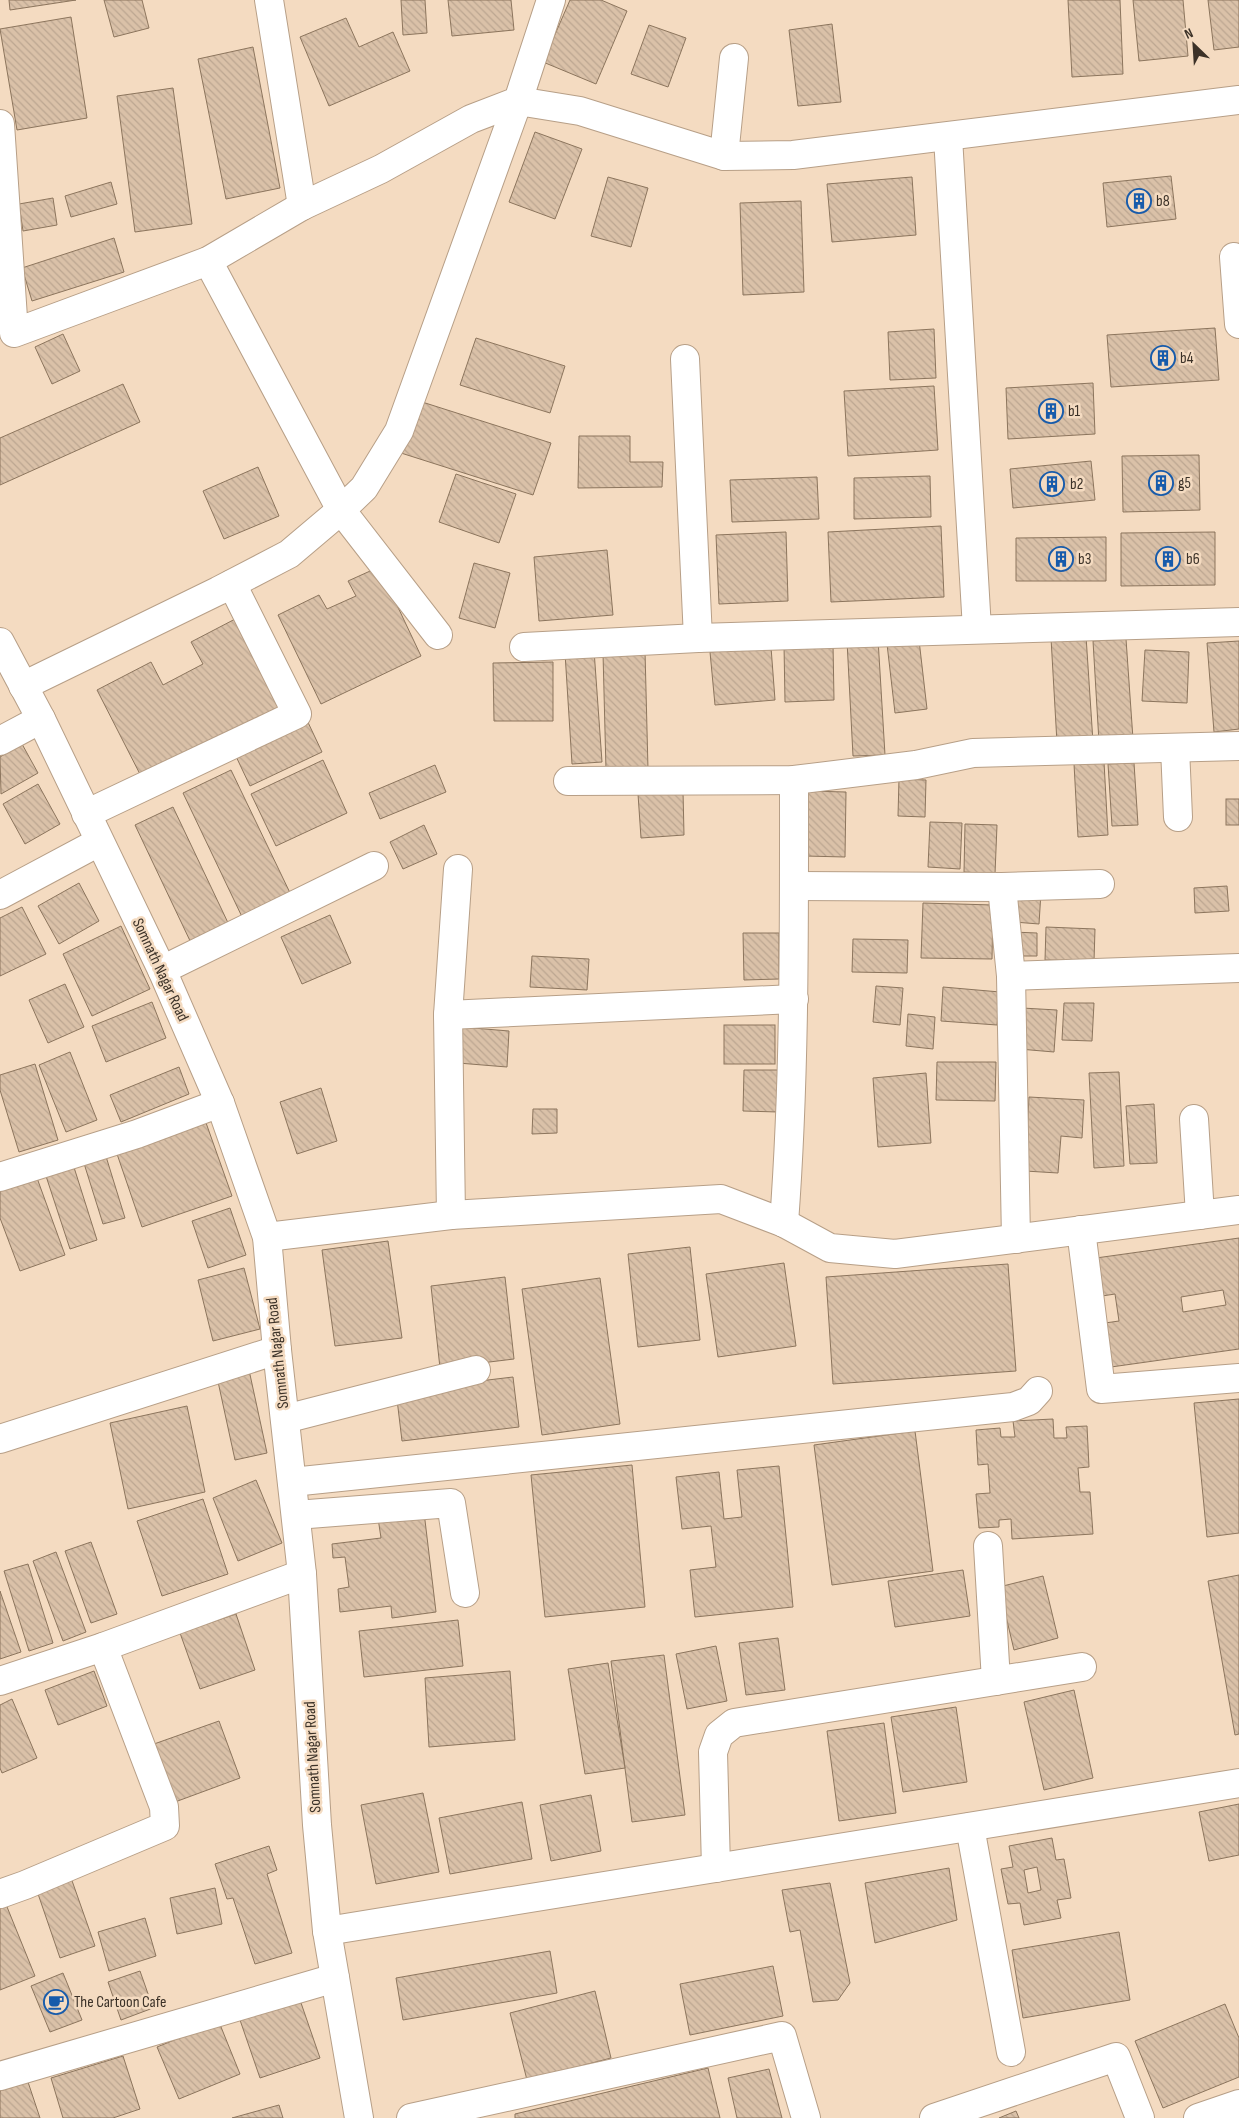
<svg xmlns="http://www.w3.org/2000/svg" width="1239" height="2118" viewBox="0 0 1239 2118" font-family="'Sofia Sans Condensed',sans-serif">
<defs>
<pattern id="building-back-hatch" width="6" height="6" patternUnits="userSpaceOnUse" patternTransform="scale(1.25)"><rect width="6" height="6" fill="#dac1a8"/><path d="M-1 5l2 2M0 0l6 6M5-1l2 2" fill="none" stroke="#bca691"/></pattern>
</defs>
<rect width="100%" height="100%" fill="#f4dbc1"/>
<g fill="url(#building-back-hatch)" stroke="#8c755d" fill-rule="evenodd">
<polygon points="9,0 76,0 10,10"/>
<polygon points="104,0 142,0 149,28 114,37"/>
<polygon points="401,0 425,0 427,33 403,35"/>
<polygon points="448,0 511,0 514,30 452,36"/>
<polygon points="570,0 601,0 627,11 596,84 543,62"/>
<polygon points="1068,0 1120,0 1123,74 1072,77"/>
<polygon points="1133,0 1183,0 1188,56 1139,61"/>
<polygon points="1208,0 1239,0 1239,47 1214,50"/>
<polygon points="71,17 87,118 17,130 0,29"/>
<polygon points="346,18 359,47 393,32 410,71 329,106 300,37"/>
<polygon points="832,24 841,102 798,106 789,30"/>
<polygon points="649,25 686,38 668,87 631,74"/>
<polygon points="253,47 280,188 226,199 198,59"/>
<polygon points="173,88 192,224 135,232 117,96"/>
<polygon points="535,132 582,149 555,219 509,202"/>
<polygon points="1171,176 1176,219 1107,227 1103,183"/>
<polygon points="608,177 648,188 631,247 591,236"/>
<polygon points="912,177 916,235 832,242 827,184"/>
<polygon points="111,182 117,204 71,217 65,196"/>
<polygon points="53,198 57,225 23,231 19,204"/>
<polygon points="801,201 804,292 743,295 740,203"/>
<polygon points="114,238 124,272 32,301 22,268"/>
<polygon points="1215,328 1219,380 1111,387 1107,335"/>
<polygon points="934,329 936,378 890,380 888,332"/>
<polygon points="63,334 80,371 52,384 35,347"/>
<polygon points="476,338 565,366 550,413 460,385"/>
<polygon points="1093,383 1095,434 1008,439 1006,388"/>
<polygon points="123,384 140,422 0,485 0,438"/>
<polygon points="934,386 938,450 848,456 844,391"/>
<polygon points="419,401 551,443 533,495 401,453"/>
<polygon points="579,436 630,436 630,462 663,462 662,487 578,488"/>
<polygon points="1199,455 1200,510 1123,512 1122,456"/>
<polygon points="1091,461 1095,500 1013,508 1010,469"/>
<polygon points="258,467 279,516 224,539 203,491"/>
<polygon points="456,474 516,494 499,543 439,522"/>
<polygon points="930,476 931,517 854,519 854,478"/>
<polygon points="817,477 819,519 732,522 730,480"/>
<polygon points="941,526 944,597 831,602 828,532"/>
<polygon points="786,532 788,601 719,604 716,535"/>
<polygon points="1215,532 1215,585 1121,586 1121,533"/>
<polygon points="1106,537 1106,581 1016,581 1016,538"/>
<polygon points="607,550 613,615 539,621 534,557"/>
<polygon points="474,563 510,573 495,628 459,618"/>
<polygon points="379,567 421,656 321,704 278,615 319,595 327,609 356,596 348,581"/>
<polygon points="239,617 286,709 144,782 97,690 151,662 163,685 203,664 191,642"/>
<polygon points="1086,636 1093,742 1057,743 1051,638"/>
<polygon points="878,639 885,755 853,756 847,641"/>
<polygon points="1126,639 1133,739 1099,742 1093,641"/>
<polygon points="919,640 927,709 895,713 887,644"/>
<polygon points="1239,641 1239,729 1214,732 1207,643"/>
<polygon points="833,644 834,700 785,702 784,645"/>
<polygon points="771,647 775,700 715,705 710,652"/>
<polygon points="594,650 602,762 572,764 565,653"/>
<polygon points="1145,650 1189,652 1187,703 1142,701"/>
<polygon points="645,651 648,769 606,770 603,653"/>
<polygon points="553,662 553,721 494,721 493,663"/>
<polygon points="305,716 322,752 250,786 233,750"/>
<polygon points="22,744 38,773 1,794 0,757"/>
<polygon points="323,760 347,813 276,846 251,794"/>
<polygon points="1104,762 1108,835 1078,837 1074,764"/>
<polygon points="1134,763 1138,825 1112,826 1108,764"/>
<polygon points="435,765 446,792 380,819 369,793"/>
<polygon points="231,770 292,897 244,921 183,793"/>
<polygon points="899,779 926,780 925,817 898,816"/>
<polygon points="38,784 60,824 25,844 3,804"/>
<polygon points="683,791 684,835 641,838 638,794"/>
<polygon points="806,791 846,792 845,857 805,856"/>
<rect x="1226" y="799" width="13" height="26"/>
<polygon points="173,807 230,927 192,945 135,825"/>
<polygon points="930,822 962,823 960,869 928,867"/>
<polygon points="965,824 997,825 995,874 964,872"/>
<polygon points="424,825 437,854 403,869 390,842"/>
<polygon points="79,883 99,921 59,944 38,906"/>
<polygon points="1227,886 1229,911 1195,913 1194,888"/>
<polygon points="1016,891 1041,892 1039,924 1014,922"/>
<polygon points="923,903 993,905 992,959 921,958"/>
<polygon points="22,907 46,954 0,976 0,918"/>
<polygon points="330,915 351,963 302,984 281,937"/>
<polygon points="121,926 150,989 92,1016 63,954"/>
<polygon points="1046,927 1095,929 1094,961 1045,960"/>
<polygon points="1012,932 1037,933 1037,956 1012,956"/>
<polygon points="743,933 779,933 779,979 744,980"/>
<polygon points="853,939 908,940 907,973 852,972"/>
<polygon points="532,956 589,959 587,990 530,987"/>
<polygon points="65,984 84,1027 48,1043 29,1000"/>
<polygon points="876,986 903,988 900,1025 873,1022"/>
<polygon points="943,987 1000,992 997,1025 941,1021"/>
<polygon points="152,1002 166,1038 106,1062 92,1026"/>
<polygon points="1064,1003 1094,1003 1092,1041 1062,1040"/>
<polygon points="1022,1008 1057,1010 1054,1052 1019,1049"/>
<polygon points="908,1014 935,1017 933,1049 906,1046"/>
<rect x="724" y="1025" width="51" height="39"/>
<polygon points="461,1027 509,1031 507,1067 458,1063"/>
<polygon points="70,1052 97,1120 66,1132 39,1065"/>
<polygon points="937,1062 996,1062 995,1101 936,1100"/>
<polygon points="35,1064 58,1140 19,1152 0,1090 0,1075"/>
<polygon points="179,1067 189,1094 121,1122 110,1095"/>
<polygon points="744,1070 779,1070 778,1112 743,1111"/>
<polygon points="1119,1072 1124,1166 1094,1168 1089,1073"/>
<polygon points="926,1073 931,1143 878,1147 873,1078"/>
<polygon points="321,1088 337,1141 297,1154 280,1102"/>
<polygon points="1029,1097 1084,1100 1082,1138 1061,1136 1058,1173 1025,1171"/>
<polygon points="1154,1104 1157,1163 1130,1164 1126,1106"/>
<polygon points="533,1109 557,1109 557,1133 532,1134"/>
<polygon points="205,1120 232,1196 142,1227 116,1151"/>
<polygon points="104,1150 125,1218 103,1224 82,1157"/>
<polygon points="72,1161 97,1240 70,1249 44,1170"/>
<polygon points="37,1178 65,1255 20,1271 0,1218 0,1191"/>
<polygon points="230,1208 246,1255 208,1268 192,1221"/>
<path d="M1239 1238V1349L1111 1367 1105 1323 1119 1321 1115 1294 1102 1296 1096 1258ZM1223 1290 1226 1305 1183 1312 1181 1297Z"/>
<polygon points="388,1241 402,1338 335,1346 322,1250"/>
<polygon points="690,1247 700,1340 638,1347 628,1254"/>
<polygon points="784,1263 796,1346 718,1357 706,1274"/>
<polygon points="1008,1264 1016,1371 833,1384 826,1277"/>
<polygon points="244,1268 260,1329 213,1341 198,1280"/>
<polygon points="505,1277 514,1359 440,1368 431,1286"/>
<polygon points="600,1278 620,1424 542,1435 522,1289"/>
<polygon points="249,1370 267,1453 235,1460 217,1377"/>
<polygon points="513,1377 519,1427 402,1441 396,1391"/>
<polygon points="1239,1399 1239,1533 1207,1537 1194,1403"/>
<polygon points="187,1406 205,1492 128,1509 110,1423"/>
<polygon points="1053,1419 1054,1438 1067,1438 1066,1427 1087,1426 1089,1467 1078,1468 1080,1492 1090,1492 1093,1534 1012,1539 1011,1519 999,1520 999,1527 979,1528 976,1494 990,1493 988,1464 978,1465 976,1430 1000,1428 1001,1437 1015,1437 1013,1421"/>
<polygon points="915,1431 933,1571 832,1585 814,1445"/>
<polygon points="632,1465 645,1607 545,1617 531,1475"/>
<polygon points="779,1466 793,1607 695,1617 690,1570 716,1567 711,1526 682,1529 676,1477 719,1472 724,1519 742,1517 737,1470"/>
<polygon points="256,1480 282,1543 238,1561 213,1498"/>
<polygon points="203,1499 228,1574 162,1596 137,1521"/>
<polygon points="424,1512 436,1612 392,1618 391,1606 340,1612 338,1589 349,1587 345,1557 333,1558 332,1544 381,1538 378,1518"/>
<polygon points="91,1542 117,1614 91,1623 65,1551"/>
<polygon points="56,1552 86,1632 63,1641 33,1561"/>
<polygon points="28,1564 53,1643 29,1651 4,1571"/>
<polygon points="963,1570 970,1616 895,1627 888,1581"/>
<polygon points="1239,1575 1239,1734 1235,1735 1208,1581"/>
<polygon points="1043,1576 1058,1638 1014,1650 999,1587"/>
<polygon points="0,1591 21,1652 0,1659"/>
<polygon points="236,1614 255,1670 200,1689 180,1633"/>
<polygon points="458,1620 463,1666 364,1677 359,1631"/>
<polygon points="778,1638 785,1690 746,1695 739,1643"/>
<polygon points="716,1646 727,1701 687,1709 676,1654"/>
<polygon points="664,1655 685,1815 632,1822 611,1661"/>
<polygon points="608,1663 625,1768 585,1774 568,1669"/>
<polygon points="94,1671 107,1706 58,1725 45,1690"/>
<polygon points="510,1671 515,1740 429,1747 425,1678"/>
<polygon points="1074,1690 1093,1778 1044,1790 1024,1702"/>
<polygon points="12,1699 37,1758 2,1773 0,1768 0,1705"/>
<polygon points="956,1707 967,1782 903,1792 891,1717"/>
<polygon points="219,1721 240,1778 175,1802 154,1744"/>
<polygon points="884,1723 896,1813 839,1821 827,1731"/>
<polygon points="423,1793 439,1872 376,1884 361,1805"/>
<polygon points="591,1795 601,1851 551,1861 540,1805"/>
<polygon points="522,1802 532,1859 450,1874 439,1818"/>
<polygon points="1239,1804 1239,1855 1209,1861 1199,1812"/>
<path d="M1052 1838 1056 1860 1064 1859 1071 1898 1057 1900 1061 1918 1024 1925 1020 1903 1008 1904 1001 1869 1013 1867 1009 1846ZM1037 1867 1041 1890 1028 1893 1024 1870Z"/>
<polygon points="269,1846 277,1870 267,1874 292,1953 255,1964 233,1898 227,1899 215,1864"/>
<polygon points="949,1868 957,1920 875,1943 865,1883"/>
<polygon points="70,1875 95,1946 60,1958 36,1888"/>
<polygon points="830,1883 850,1983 838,2000 813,2002 800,1930 790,1932 782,1890"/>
<polygon points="215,1888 222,1924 177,1934 170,1898"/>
<polygon points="3,1897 35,1976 0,1990 0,1898"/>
<polygon points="145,1918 156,1956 109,1971 98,1932"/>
<polygon points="1119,1932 1130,2000 1023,2018 1012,1950"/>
<polygon points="550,1951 557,1993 403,2020 396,1978"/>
<polygon points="773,1966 783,2016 690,2035 680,1984"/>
<polygon points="140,1971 153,2008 121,2020 108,1982"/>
<polygon points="63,1973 82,2020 50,2032 31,1986"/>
<polygon points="595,1991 611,2058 527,2080 510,2013"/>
<polygon points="300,2000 320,2058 260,2078 240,2020"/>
<polygon points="1225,2004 1239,2038 1239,2077 1163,2108 1135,2041"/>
<polygon points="219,2022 240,2074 179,2099 157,2047"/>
<polygon points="123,2056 140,2109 113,2118 63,2118 51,2078"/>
<polygon points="708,2068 720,2118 515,2118 515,2114"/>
<polygon points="769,2069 782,2118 737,2118 728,2078"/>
<polygon points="28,2082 40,2118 0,2118 0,2091"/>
<polygon points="279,2105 283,2118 232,2118"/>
<polygon points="1016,2111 1019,2118 999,2118"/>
</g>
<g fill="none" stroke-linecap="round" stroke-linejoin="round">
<defs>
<g id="minor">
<polyline points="269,0 302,206"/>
<polyline points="0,124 14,333 208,261 302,206 381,169 471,119 518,101 551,0"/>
<polyline points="948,137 977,629"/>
<polyline points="724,156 734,58"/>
<polyline points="1234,257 1239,324"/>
<polyline points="208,261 341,510 438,635"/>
<polyline points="685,359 698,638"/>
<polyline points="0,642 41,719 162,970 220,1103 267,1237 277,1350 302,1574 317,1825 327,1931 359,2118"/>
<polyline points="524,647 698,638 1239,622"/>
<polyline points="23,686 218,591 289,554 341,510 364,488 399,431 518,101 580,111 724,156 793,155 1239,100"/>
<polyline points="0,741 41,719"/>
<polyline points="1175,748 1178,817"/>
<polyline points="568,781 794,780 916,765 973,753 1239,746"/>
<polyline points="86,814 297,714 232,584"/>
<polyline points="794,886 1002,887 1100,884"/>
<polyline points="1002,887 1011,976 1016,1239"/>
<polyline points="0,895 99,842"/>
<polyline points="162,970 374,866"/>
<polyline points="1011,976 1239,968"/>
<polyline points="448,1015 794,999"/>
<polyline points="1194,1119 1200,1215"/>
<polyline points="0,1177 137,1134 220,1103"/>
<polyline points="451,1215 448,1015 458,869"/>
<path d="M784 1223C795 1075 794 928 794 780"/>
<polyline points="1081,1230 1101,1389 1239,1378"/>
<polyline points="267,1237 451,1215 721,1199 784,1223 830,1248 895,1254 1239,1210"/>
<polyline points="285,1419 476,1370"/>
<polyline points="0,1439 277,1350"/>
<polyline points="292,1482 1013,1407 1029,1401 1038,1391"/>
<polyline points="296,1515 451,1503 465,1593"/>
<polyline points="988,1546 996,1681"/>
<polyline points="0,1681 103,1647 302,1574"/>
<polyline points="970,1827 1011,2052"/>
<polyline points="716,1868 713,1752 719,1735 734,1723 1082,1667"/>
<polyline points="0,1894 25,1885 165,1826 164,1807 103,1647"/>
<polyline points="327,1931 1239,1783"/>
<polyline points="0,2076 335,1978"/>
<polyline points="411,2118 782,2036 806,2118"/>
<polyline points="934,2118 1116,2057 1140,2118"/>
<polyline points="1198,2118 1239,2104"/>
</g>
</defs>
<use href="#minor" stroke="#b79f87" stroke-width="30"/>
<use href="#minor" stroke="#fff" stroke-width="28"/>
</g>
<defs>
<symbol id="building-ring" viewBox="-11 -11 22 22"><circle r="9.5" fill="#f4dbc1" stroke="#175bab" stroke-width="1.5"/><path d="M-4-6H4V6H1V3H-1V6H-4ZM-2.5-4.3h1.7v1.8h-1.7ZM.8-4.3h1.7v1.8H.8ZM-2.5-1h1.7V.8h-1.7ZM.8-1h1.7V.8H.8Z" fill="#175bab"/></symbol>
<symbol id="cafe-ring" viewBox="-11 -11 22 22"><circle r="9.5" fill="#f4dbc1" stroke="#175bab" stroke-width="1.5"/><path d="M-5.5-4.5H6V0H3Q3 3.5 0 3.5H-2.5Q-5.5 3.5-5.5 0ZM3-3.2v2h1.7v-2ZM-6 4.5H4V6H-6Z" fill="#175bab"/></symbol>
</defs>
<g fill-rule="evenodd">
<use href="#building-ring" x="1125" y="187" width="28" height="28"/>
<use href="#building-ring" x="1149" y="344" width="28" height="28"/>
<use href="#building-ring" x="1037" y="397" width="28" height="28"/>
<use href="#building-ring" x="1147" y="469" width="28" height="28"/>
<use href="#building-ring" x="1038" y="470" width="28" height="28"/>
<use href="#building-ring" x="1047" y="545" width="28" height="28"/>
<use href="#building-ring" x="1154" y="545" width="28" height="28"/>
<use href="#cafe-ring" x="42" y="1988" width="28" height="28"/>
</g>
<g text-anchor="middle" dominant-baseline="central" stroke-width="5" stroke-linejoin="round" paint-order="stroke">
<g font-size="16" fill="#3c3228" stroke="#f4dbc1" text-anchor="start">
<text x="1156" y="201">b8</text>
<text x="1180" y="358">b4</text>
<text x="1068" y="411">b1</text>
<text x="1178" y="483">g5</text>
<text x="1070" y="484">b2</text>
<text x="1078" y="559">b3</text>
<text x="1186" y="559">b6</text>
<text x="74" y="2002">The Cartoon Cafe</text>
</g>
<g font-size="16" fill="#3c3228" stroke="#f4dbc1">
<text transform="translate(160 970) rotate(65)">Somnath Nagar Road</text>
<text transform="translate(278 1353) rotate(-96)">Somnath Nagar Road</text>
<text transform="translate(313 1757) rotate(-93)">Somnath Nagar Road</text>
</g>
</g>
<g transform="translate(1194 45) rotate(335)" stroke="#f4dbc1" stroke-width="4" paint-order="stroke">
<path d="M0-4L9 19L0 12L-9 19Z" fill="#3c3228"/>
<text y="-8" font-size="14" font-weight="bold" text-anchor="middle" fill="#3c3228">N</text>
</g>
</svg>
